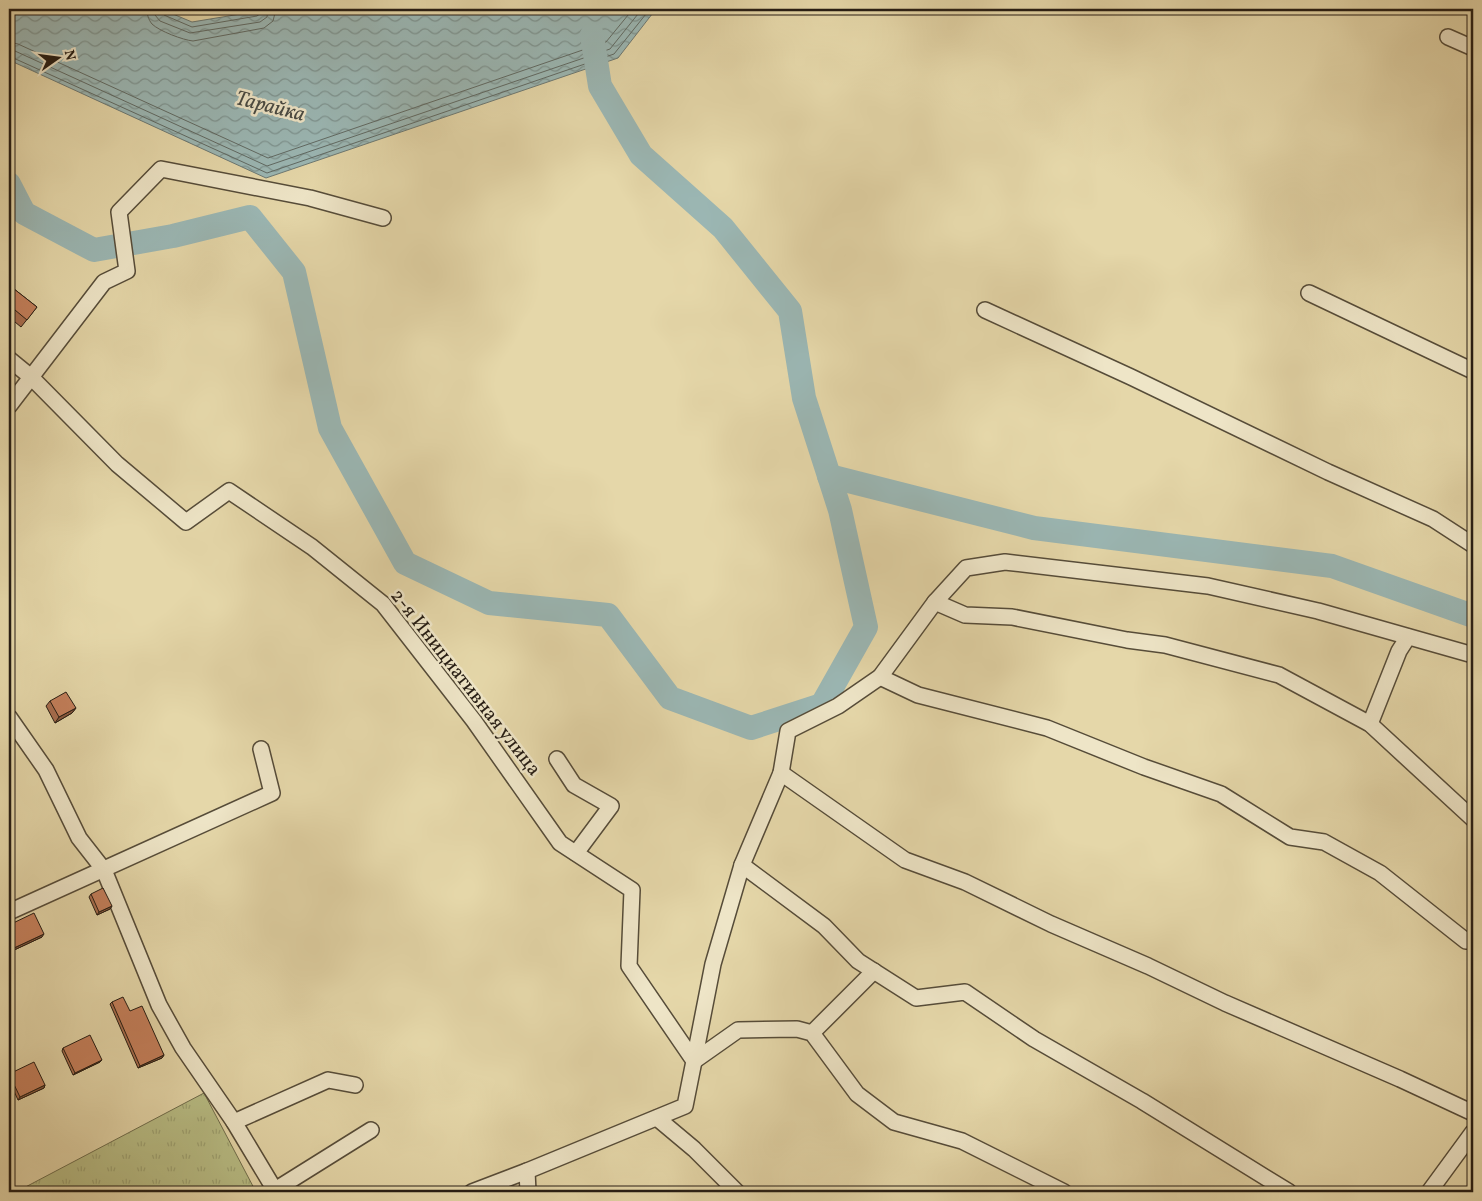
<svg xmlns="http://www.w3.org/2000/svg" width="1482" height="1201" viewBox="0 0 1482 1201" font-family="Vollkorn,serif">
<defs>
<pattern id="park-tufts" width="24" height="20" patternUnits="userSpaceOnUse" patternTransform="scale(1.25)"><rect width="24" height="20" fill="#b8bd85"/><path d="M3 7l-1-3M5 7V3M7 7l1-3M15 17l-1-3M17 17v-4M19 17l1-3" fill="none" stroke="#9ea272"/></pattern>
<pattern id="water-waves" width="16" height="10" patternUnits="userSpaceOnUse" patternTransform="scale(1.25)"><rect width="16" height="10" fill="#9bb7b4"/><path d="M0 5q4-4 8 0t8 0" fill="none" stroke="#7e9491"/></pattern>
</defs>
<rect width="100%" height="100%" fill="#e5d7a9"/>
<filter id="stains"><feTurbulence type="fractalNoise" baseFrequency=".004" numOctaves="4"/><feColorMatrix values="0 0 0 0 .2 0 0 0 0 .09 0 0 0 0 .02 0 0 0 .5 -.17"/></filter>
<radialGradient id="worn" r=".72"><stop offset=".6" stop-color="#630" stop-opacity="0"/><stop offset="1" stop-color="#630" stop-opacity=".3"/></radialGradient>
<polygon fill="url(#park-tufts)" stroke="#6f6d4c" points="204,1093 256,1192 16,1192"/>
<polygon fill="url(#water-waves)" stroke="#6c7974" points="9,9 161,9 192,22 271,9 656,9 618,58 266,178 9,60"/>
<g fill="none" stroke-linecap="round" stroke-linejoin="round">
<g stroke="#606a64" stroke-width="1">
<path d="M147 9C147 14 148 19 152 24 159 31 183 40 193 41L264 28 273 21 276 9"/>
<polyline points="154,9 155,15 160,21 190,33 260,22 267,17 268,9"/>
<polyline points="161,9 164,15 192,27 257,16 261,13 262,9"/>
<polyline points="9,42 18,44 268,158 606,42 633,9"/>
<polyline points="9,50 15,51 267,166 610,49 642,9"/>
<polyline points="9,56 267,173 614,54 650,9"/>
</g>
<g stroke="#9bb7b4" stroke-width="24">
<polyline points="9,184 24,213 94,250 173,236 250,217 294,272 330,428 405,563 489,603 608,615 670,698 751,728 822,705 866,627 840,510 804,398 790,311 723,228 641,155 600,86 592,35"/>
<polyline points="829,476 1034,528 1332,566 1473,616"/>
</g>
<defs>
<g id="minor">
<polyline points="1448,37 1473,48"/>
<polyline points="1309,293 1473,371"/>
<polyline points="985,310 1131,377 1328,472 1433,519 1473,545"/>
<polyline points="9,359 31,377 117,464 186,522 229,491 312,547 383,604 474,721 560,843 632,890 629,966 694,1061 685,1106 527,1171 528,1192"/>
<polyline points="9,406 104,282 127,271 119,212 161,169 310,198 383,218"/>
<polyline points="935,602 966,568 1005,562 1208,586 1318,611 1473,655"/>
<polyline points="880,677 918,695 1047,728 1144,767 1221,794 1290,837 1324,842 1380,873 1466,941"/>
<polyline points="9,717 46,770 79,838 104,870 159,1005 183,1048 234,1122 276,1192"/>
<polyline points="1370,724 1399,651 1408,637"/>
<polyline points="557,759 574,785 611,806 576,853"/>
<polyline points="781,773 905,860 965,882 1051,924 1148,966 1225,1003 1400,1079 1473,1113"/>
<polyline points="742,865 824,926 858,961 916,998 965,992 1034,1039 1142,1101 1289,1192"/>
<polyline points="9,912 272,793 261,749"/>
<polyline points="812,1033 874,971"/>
<polyline points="694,1061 713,964 742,865 781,773 788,731 838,706 880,677 935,602 965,615 1012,617 1127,640 1165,645 1279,675 1370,724 1473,819"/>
<polyline points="694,1061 738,1030 797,1029 812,1033 857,1094 894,1122 962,1141 1064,1192"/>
<polyline points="657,1118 694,1149 737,1192"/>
<polyline points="234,1122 328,1080 355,1085"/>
<polyline points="275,1190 371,1130"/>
<polyline points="472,1192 527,1171"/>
<polyline points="1429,1192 1473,1132"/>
</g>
</defs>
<use href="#minor" stroke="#564c39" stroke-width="18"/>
<use href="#minor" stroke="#eee5c7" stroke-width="15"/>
</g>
<g fill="#a96e4f" stroke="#261d14">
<polygon points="9,285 37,307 21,327 9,317"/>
<polygon points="50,701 76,708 72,713 55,723 46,706"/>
<polygon points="91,894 112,906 110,909 97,915 89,897"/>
<polygon points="9,925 42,937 12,951 9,943"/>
<polygon points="112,1002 130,1011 164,1055 162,1058 138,1068 110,1004"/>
<polygon points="63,1048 102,1060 100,1062 73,1075 62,1051"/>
<polygon points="9,1074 45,1085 44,1088 18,1100 9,1080"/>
</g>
<g fill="#8a5a40" stroke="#261d14">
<polygon points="76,708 72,713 55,723 59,717"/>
<polygon points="112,906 110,909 97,915 99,912"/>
<polygon points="44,934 42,937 12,951 14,948"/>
<polygon points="164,1055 162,1058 138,1068 140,1066"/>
<polygon points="102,1060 100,1062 73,1075 75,1073"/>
<polygon points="45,1085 44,1088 18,1100 20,1097"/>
</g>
<g fill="#c5805c" stroke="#261d14">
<polygon points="9,285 37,307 27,320 9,305"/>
<polygon points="66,692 76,708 59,717 50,701"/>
<polygon points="103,888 112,906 99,912 91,894"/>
<polygon points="34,913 44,934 14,948 9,936 9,925"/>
<polygon points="123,997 130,1011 142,1006 164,1055 140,1066 112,1002"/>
<polygon points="90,1035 102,1060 75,1073 63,1048"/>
<polygon points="34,1062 45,1085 20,1097 9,1074"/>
</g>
<g text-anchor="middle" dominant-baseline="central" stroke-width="5" stroke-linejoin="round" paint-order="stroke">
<g font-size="20" fill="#261d14" stroke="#eee5c7">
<text transform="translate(465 683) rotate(52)">2-я Инициативная улица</text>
</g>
<g font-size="21" font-style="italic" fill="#494b44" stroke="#eee5c7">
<text transform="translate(270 107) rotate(14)">Тарайка</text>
</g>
</g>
<rect width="1482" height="1201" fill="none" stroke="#e5d7a9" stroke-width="30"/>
<rect x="10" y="10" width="1462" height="1181" fill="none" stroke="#261d14" stroke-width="2.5"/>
<rect x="15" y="15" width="1452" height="1171" fill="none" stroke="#261d14"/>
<g transform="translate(58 58) rotate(76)" stroke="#eee5c7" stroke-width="4" paint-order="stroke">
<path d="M0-4L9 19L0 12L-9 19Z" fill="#261d14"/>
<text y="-8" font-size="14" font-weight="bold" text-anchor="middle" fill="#261d14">N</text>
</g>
<rect width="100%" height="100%" filter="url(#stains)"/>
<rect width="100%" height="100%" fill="url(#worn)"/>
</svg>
